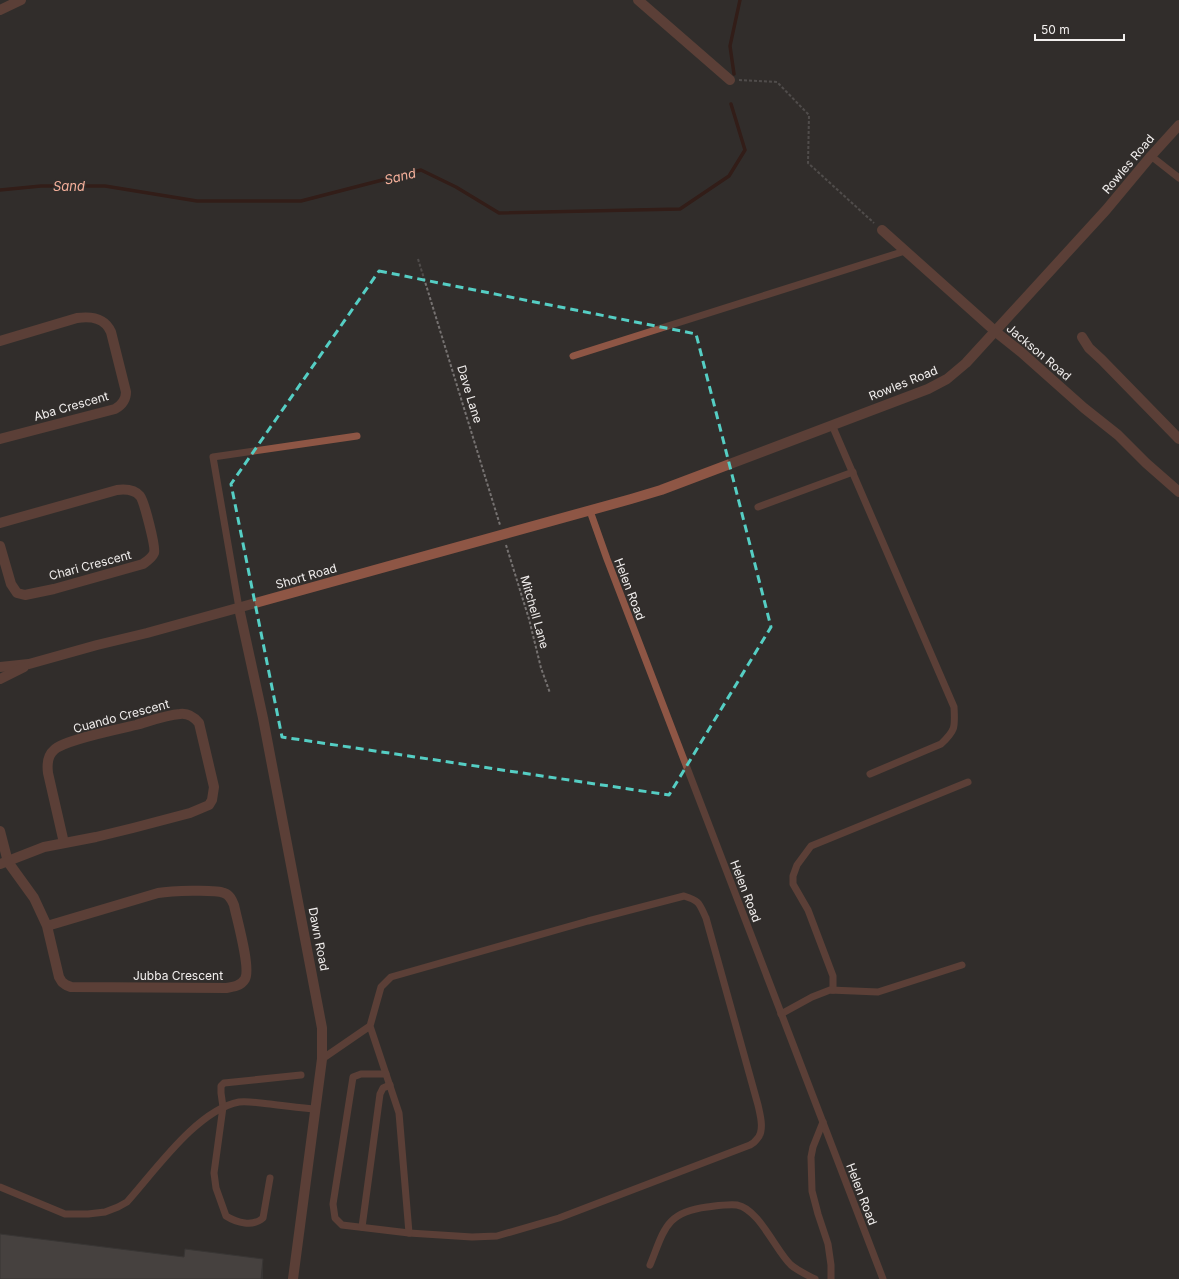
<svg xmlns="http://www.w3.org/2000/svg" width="1179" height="1279" viewBox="0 0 1179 1279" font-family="Inter,sans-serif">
<rect width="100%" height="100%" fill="#322e2c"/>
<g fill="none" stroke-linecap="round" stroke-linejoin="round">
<g stroke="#330a01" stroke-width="3.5">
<polyline points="734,74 730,46 740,0"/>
<polyline points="0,190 41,186 105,186 197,201 301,201 421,170 456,187 499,213 680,209 729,176 745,150 731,104"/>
</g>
<g stroke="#767271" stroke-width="2" stroke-dasharray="3 2" stroke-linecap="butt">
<polyline points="739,80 777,82 809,115 808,163 874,223"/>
<polyline points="418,259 500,525"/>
<polyline points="506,545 529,619 541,668 550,693"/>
</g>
<g stroke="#8e5645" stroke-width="7">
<polyline points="1151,156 1179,178"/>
<polyline points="573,356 905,251"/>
<path d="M832 425 954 707C955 727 956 730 941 744L870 774"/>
<polyline points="758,507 853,472"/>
<polyline points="590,511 607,559 883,1279"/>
<polyline points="239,608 213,457 357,436"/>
<polyline points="833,990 833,976 808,910 793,884 793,876 797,865 811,846 968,782"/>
<polyline points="781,1014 812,997 830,990 878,992 962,965"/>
<path d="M322 1059 370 1026 381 987 391 977 588 921 684 896C700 901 699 903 706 918L758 1105C760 1114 765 1131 757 1139 755 1142 752 1144 750 1145L559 1218 497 1236 472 1237 409 1233 399 1113 370 1026"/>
<polyline points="386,1074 361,1074 353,1077 333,1204 335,1218 342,1225 409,1233"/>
<polyline points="823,1122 813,1147 811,1157 812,1191 818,1214 828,1244 831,1265 831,1279"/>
<path d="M270 1178 263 1218C253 1227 237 1223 226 1216L216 1188 214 1173 223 1107 221 1093V1086L224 1083 301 1075"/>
<path d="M0 1187 65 1214H88L105 1212 118 1207 127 1202C155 1171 197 1110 239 1102 249 1101 260 1103 270 1104 285 1106 300 1108 315 1109"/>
<polyline points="362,1227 380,1094 383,1088 390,1085"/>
<path d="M650 1265C664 1231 665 1212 707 1207 716 1206 727 1204 737 1205 759 1209 776 1251 791 1265 798 1271 807 1275 815 1279"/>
</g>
<g stroke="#8e5645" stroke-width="10">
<polyline points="638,0 730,80"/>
<polyline points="0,10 21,0"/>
<polyline points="882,230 996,332 1021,352 1084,408 1118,435 1146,463 1179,492"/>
<polyline points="1082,337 1089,348 1102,360 1179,439"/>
<path d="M0 341 77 318C92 316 105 318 111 332L126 392C126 400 122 405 115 409L0 439"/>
<path d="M0 523 117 490C125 489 134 489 140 496 144 501 156 547 154 553 152 558 147 561 143 564L54 589 25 595 17 593 11 584 0 546"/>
<polyline points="239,608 263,718 322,1028 322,1059 293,1279"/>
<polyline points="0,667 29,664 97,645 147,633 631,499 661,490 928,389 947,379 966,363 1106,210 1151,156 1179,125"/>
<polyline points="0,679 24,667"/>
<path d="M0 831 8 862 34 898 47 926 59 977 62 982 66 985 71 987 226 988C233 987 241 986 245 979 251 968 237 920 234 905 232 900 230 895 224 893 216 889 170 891 158 893L47 926"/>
<path d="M0 864 44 847 96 837 133 828 190 813 209 805 212 800 214 787 199 723C194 717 188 713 180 714 166 715 150 721 136 725 119 729 64 740 54 750 47 756 47 765 48 773L64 843"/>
</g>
</g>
<polygon fill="#423f3e" points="263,1259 263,1279 261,1279"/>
<polygon fill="#5f5a58" stroke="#423f3e" points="0,1234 184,1257 185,1249 263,1259 261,1279 0,1279"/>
<path d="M0 0H1179V1279H0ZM379 271 696 334 771 627 669 795 282 737 231 484Z" fill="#322e2c" fill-opacity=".55" fill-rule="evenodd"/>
<path fill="none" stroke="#55cec4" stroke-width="3" stroke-dasharray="8 5" stroke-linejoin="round" d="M379 271 696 334 771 627 669 795 282 737 231 484Z"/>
<g text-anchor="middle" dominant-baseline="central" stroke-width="3" stroke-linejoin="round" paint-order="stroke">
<g font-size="12" fill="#f1eeed" stroke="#322e2c">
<text transform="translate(1128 164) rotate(-50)">Rowles Road</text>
<text transform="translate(1039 352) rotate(40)">Jackson Road</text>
<text transform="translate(903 383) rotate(-22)">Rowles Road</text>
<text transform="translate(470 394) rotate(73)">Dave Lane</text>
<text transform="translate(71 406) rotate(-16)">Aba Crescent</text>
<text transform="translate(90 565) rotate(-15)">Chari Crescent</text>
<text transform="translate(306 576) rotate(-16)">Short Road</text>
<text transform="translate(630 589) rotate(69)">Helen Road</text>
<text transform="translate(535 612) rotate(74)">Mitchell Lane</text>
<text transform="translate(121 716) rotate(-15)">Cuando Crescent</text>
<text transform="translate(746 891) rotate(69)">Helen Road</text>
<text transform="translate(319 939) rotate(79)">Dawn Road</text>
<text x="178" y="975">Jubba Crescent</text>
<text transform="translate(862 1194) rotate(69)">Helen Road</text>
</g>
<g font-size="13" font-style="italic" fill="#f5af9a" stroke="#322e2c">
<text transform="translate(400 176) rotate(-14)">Sand</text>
<text x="69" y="186">Sand</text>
</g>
</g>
<path d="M1035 34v6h89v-6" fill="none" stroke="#f1eeed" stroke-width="2"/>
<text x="1041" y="34" font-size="12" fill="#f1eeed" stroke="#322e2c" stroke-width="3" paint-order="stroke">50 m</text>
</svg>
